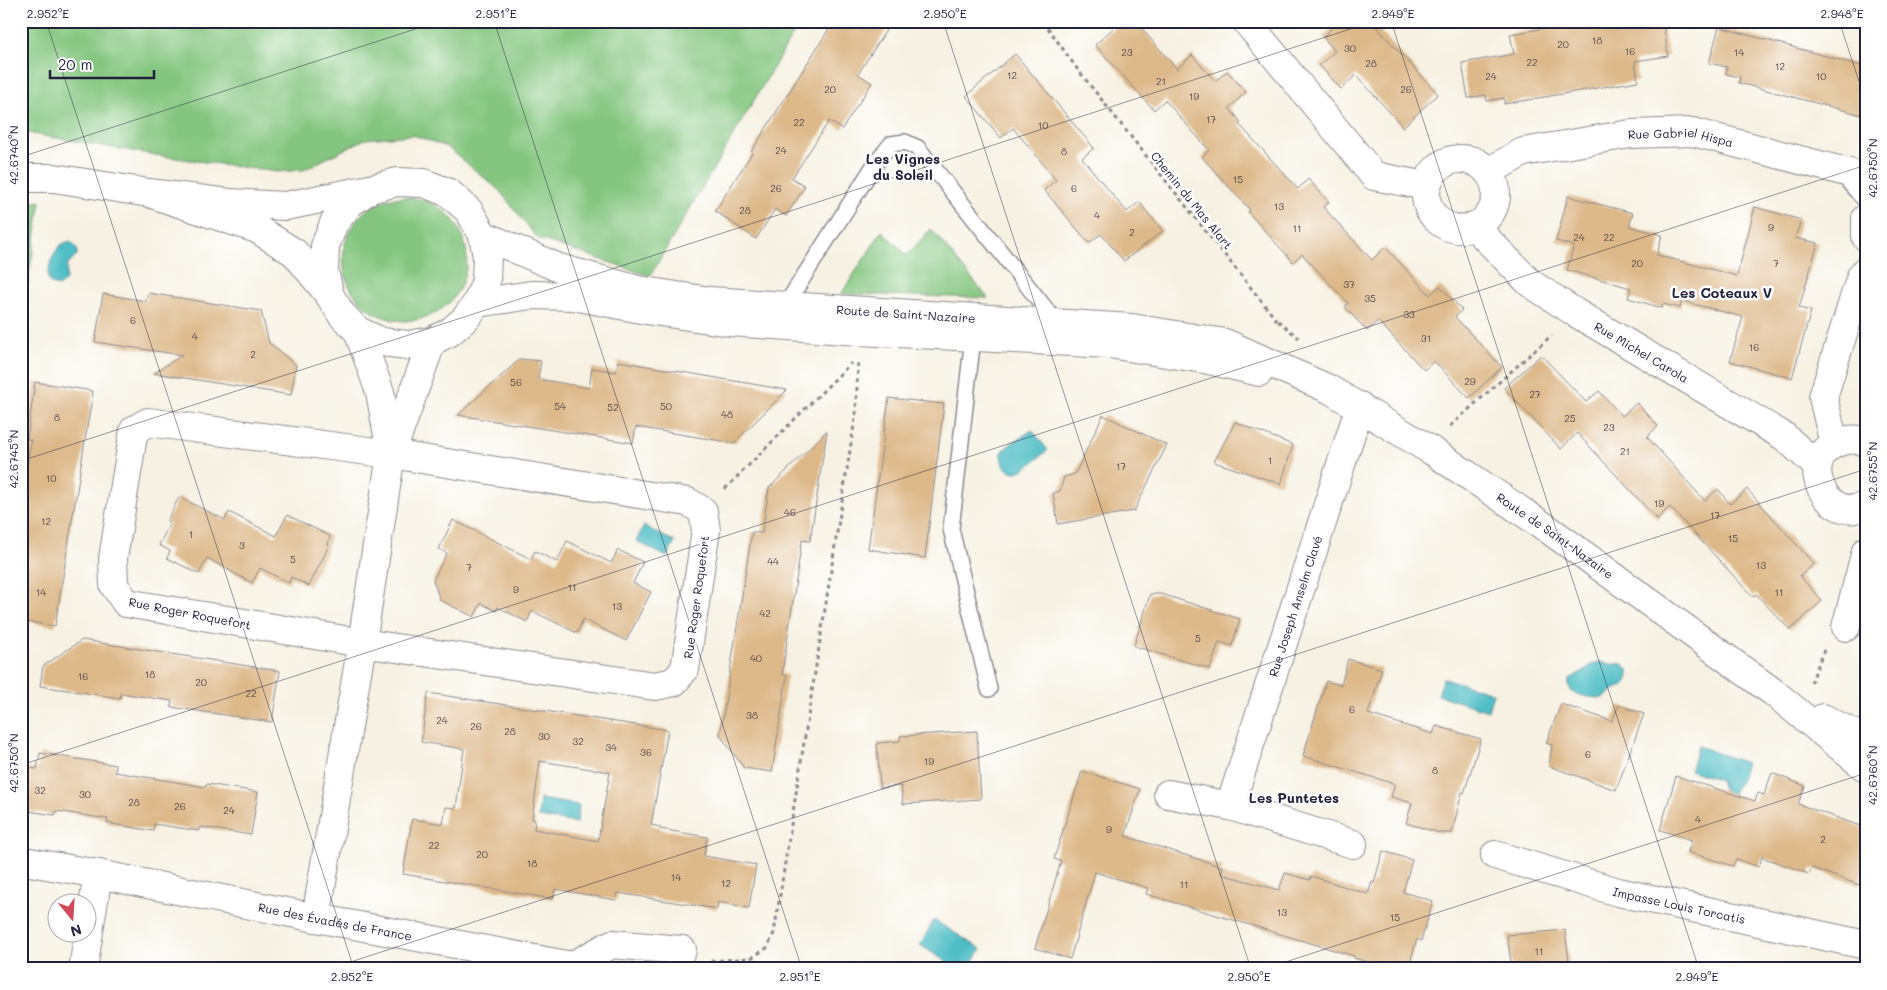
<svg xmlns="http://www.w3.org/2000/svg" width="1887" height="990" viewBox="0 0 1887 990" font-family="Mali,sans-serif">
<rect width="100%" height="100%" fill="#fff"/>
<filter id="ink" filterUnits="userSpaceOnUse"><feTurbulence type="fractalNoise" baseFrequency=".02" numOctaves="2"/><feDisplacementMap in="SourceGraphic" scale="10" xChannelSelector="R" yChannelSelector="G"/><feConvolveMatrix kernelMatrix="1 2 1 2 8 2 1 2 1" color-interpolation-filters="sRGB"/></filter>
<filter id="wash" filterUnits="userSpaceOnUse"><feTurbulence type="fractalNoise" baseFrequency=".0096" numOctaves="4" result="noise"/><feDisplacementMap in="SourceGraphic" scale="20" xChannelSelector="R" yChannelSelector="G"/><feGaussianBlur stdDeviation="1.12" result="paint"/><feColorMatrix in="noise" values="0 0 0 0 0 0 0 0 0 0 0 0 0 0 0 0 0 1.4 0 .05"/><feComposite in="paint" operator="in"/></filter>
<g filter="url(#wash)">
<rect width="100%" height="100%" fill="#f6f1e2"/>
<g fill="#84c67f" stroke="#53745d">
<polygon points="21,21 801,21 650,276 537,238 499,190 447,147 413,135 365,139 303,170 277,172 161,156 21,132"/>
<circle cx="405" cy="259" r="62"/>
<polygon points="41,201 21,327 21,204"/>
<polygon points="931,229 988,298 841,294 882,231 907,255"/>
</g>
<g fill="#50bec6" stroke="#397080">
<path d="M67 242H71L77 249V255L67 266 66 280 60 286C55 285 51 285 49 281 45 274 54 251 60 246 62 244 65 243 67 242Z"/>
<path d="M1032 430 1048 450C1039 457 1029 467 1020 471 1008 476 996 460 1004 450 1011 442 1024 436 1032 430Z"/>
<polygon points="644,526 675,542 667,557 636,541"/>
<path d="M1599 662C1603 662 1606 664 1610 664 1615 665 1618 663 1622 664 1630 668 1631 678 1625 684 1622 687 1618 687 1615 689 1610 692 1608 697 1602 698 1598 699 1575 695 1572 692 1563 677 1574 678 1582 672 1589 668 1589 664 1599 662Z"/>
<polygon points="1443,678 1493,693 1488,711 1438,695"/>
<polygon points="1698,746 1746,763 1739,784 1731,795 1724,792 1720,780 1690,770"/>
<polygon points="540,799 579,805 577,823 538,817"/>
<polygon points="934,920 981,949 969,969 958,969 920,945"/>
</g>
<g id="blocks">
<g fill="#ddb888" fill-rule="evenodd">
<polygon points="834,21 892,21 858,74 872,83 842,129 829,121 792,178 805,186 786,216 775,209 756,239 715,211 752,153 751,152"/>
<polygon points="1121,21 1135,21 1177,69 1192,55 1215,81 1227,71 1246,92 1229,108 1241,122 1239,124 1298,189 1308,179 1329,202 1323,207 1372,260 1385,247 1430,295 1440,286 1462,310 1455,317 1502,367 1469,398 1434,361 1424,370 1378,321 1367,331 1345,307 1348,303 1302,254 1293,262 1248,212 1250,210 1202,157 1209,150 1165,100 1154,110 1095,45"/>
<polygon points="1339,21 1371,21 1438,94 1403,127 1356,75 1341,89 1319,65 1335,51 1323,37"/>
<polygon points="1588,21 1663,21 1668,56 1635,61 1638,81 1504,104 1504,98 1487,101 1486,95 1468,98 1462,63 1514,54 1510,34"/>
<polygon points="1719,27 1866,67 1866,116 1739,83 1740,77 1726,74 1727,67 1709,63"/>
<polygon points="1015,54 1094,148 1082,158 1105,186 1127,212 1139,202 1163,231 1124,261 1101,234 1089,243 1044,190 1056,180 1035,154 1013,128 1001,138 966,96"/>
<polygon points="1568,196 1633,213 1629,226 1662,235 1657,255 1737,276 1755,207 1801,220 1795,238 1818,243 1799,308 1811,311 1792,378 1730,361 1743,317 1682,301 1680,308 1663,304 1662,308 1628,298 1631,288 1567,270 1574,246 1556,241"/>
<polygon points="148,293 261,311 269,343 296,365 291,395 154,373 182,355 95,342 103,294 146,301"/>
<polygon points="1541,355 1586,402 1599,391 1622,416 1637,403 1658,426 1647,437 1705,501 1718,489 1730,504 1747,489 1814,564 1800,576 1822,601 1790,630 1756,594 1753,597 1670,507 1657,519 1577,433 1561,449 1504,388"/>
<polygon points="520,359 541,361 538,379 589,388 592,368 616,372 618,361 787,390 734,443 636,427 633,443 458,415"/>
<polygon points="35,382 93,391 55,626 21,621 21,499 31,440 27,439"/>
<polygon points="889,398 944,404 925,558 868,549"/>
<polygon points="1103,415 1167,445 1134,511 1058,524 1053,493 1060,491 1064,477 1075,474"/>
<polygon points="1235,422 1293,445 1281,484 1214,462"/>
<polygon points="827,431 810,541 802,540 782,674 787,675 772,772 744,768 720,735 752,532 762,533 769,488"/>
<polygon points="179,497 225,520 229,512 276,536 287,515 330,536 327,550 309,586 291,577 289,583 260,568 252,583 207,558 199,574 167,558 170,551 159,545 170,523 167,521"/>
<polygon points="453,520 531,559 535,551 557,562 567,541 611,563 618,550 643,562 633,583 651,592 626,641 583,619 577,633 532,611 527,622 498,607 496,611 481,603 474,617 440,600 433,580 447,553 439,549"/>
<polygon points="1150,594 1161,594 1240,619 1232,646 1219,642 1210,669 1134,646"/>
<polygon points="82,640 280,671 272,722 171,707 172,701 121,693 120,698 40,686 43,666"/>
<polygon points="1348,659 1382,669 1368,714 1433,734 1436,726 1481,739 1464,793 1462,792 1452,833 1440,833 1406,823 1412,803 1391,797 1395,784 1303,756 1326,681 1341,685"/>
<path d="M428 693 668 730 651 825 660 827V829L707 837 704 856 756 865 749 908 718 902 717 909 618 893 616 900 555 889 553 899 403 874 412 819 443 824 446 807 456 808 464 749 421 742ZM540 761 610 772 598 841 534 829 535 820 532 819Z"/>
<polygon points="1561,704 1612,721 1619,705 1644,714 1616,790 1549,766 1552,745 1546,743"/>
<polygon points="977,731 981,799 903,804 901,786 880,788 877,743 900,741 900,736"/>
<polygon points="40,753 116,765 115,772 206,787 207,784 258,792 251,835 200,827 199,831 154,824 153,831 107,823 108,819 56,811 55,815 21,810 21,767 37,769"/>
<polygon points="1082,771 1140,789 1125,836 1223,867 1221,874 1279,890 1285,873 1310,880 1311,876 1368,894 1372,882 1374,883 1383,851 1412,860 1403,892 1433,901 1421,941 1417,939 1408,969 1392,969 1354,958 1354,956 1146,894 1148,888 1095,872 1070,959 1035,948 1061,861 1054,859"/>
<polygon points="1772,773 1805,786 1798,804 1866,828 1866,863 1859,885 1812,868 1809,874 1762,857 1759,867 1736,859 1733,866 1688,852 1692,840 1660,830 1676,776 1755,801 1758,793 1764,795"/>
<polygon points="1565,930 1570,969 1512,969 1507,935"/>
</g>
</g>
</g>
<g filter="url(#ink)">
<use href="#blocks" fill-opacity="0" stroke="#8c8a8e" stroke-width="1"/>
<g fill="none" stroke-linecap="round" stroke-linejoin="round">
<defs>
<g id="lane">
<polyline points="785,306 875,164 891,144 905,142 918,148 1057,323"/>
<polyline points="973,337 951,529 989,689"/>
</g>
<g id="street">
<polyline points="1246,21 1374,176 1426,186"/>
<circle cx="1461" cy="194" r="35"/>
<path id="s1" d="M1488 172 1523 152 1630 134 1693 132 1850 173 1866 192"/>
<polyline points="1866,218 1866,237"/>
<path id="s2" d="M1474 226 1530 283 1576 313 1785 437 1817 466"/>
<polyline points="358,331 380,392 391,452"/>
<polygon points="148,422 391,454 688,502 703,511 706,530 685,669 674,682 655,686 362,643 126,603 114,585 113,558 134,430"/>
<path d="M1866 442C1857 438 1848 439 1839 442 1794 457 1827 527 1866 505"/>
<polyline points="1834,444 1823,397 1861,276 1866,270"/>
<polyline points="1846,627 1866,551"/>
<polyline points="1168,794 1230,806"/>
<path id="s3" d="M1353 844 1230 806 1360 406"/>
<path id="s4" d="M1495 855 1618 892 1866 945"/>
<polyline points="24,861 98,874"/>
<polyline points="316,918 362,643 391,454 432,341"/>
<polyline points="572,966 612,944 682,950"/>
<path id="s5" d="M83 969 98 874 316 918 572 966 577 969"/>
</g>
<g id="secondary">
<polyline points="21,178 54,178 149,193 229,203 286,206 370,189 397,182 424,183 449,193 469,211 483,235 487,257 486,281 477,303 465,319 450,332 432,341 407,345 382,342 358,331 342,315 330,296 295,253 257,229 149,193"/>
<path id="s6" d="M483 235 559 268 638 290 710 301 1132 328 1225 343 1329 389 1432 451 1548 529 1773 692 1866 768"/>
<polyline points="330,296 324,271 325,246 334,223 350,203 369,190"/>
<polyline points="477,303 531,295 574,296 646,310 730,322 859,331 1109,344 1204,359 1259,372"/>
<polyline points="1823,718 1866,740"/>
</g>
</defs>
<use href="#lane" stroke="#8c8a8e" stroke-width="18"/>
<use href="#street" stroke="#8c8a8e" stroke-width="30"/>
<use href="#secondary" stroke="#8c8a8e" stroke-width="30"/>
<g stroke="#8c8a8e" stroke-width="3" stroke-dasharray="4 4" stroke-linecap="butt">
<polyline points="1043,21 1078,70 1278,322"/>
<polyline points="1278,321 1299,338"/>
<polyline points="1450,426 1552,335"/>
<polyline points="725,489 851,363"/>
<polyline points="1811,683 1824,650"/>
<polyline points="711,961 751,958 767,948 774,933 856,412 858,361"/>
</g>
<use href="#lane" stroke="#fff" stroke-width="15"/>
<use href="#street" stroke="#fff" stroke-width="28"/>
<use href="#secondary" stroke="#fff" stroke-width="28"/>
</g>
</g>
<path fill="none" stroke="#22223b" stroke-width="1" stroke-opacity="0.45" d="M46 21 354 969M494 21 802 969M943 21 1251 969M1391 21 1699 969M1839 21 1866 102M21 157 440 21M21 461 1375 21M21 765 1866 165M329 969 1866 469M1264 969 1866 773"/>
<g text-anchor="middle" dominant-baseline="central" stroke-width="5" stroke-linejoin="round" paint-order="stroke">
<g font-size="10" fill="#51484e">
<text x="1597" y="40">18</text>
<text x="1563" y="44">20</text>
<text x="1350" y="48">30</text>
<text x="1630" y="51">16</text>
<text x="1127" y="52">23</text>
<text x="1739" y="52">14</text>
<text x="1532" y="62">22</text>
<text x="1371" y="63">28</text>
<text x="1780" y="66">12</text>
<text x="1012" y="75">12</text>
<text x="1491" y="76">24</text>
<text x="1821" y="76">10</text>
<text x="1161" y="81">21</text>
<text x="830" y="89">20</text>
<text x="1406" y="89">26</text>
<text x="1194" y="96">19</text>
<text x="1211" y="119">17</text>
<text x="799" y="122">22</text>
<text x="1043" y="125">10</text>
<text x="781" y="150">24</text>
<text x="1064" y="151">8</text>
<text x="1238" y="179">15</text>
<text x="776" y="188">26</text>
<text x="1074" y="188">6</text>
<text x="1279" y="206">13</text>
<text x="745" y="210">28</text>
<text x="1097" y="215">4</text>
<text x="1771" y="227">9</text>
<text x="1297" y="228">11</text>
<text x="1132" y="232">2</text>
<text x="1579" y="237">24</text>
<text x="1609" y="237">22</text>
<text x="1637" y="263">20</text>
<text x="1776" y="263">7</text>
<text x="1349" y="284">37</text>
<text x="1370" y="298">35</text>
<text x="1409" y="314">33</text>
<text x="133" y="320">6</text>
<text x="195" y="336">4</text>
<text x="1426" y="338">31</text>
<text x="1754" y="347">16</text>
<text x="253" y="354">2</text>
<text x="1470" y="381">29</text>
<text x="516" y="382">56</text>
<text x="1535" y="394">27</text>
<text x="560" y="406">54</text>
<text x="666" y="406">50</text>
<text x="613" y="407">52</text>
<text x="727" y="414">48</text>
<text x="57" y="417">8</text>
<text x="1570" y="418">25</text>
<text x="1609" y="427">23</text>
<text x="1625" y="451">21</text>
<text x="1270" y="460">1</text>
<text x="1121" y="466">17</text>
<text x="51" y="478">10</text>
<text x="1659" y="503">19</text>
<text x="790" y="512">46</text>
<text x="1715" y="515">17</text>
<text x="46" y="521">12</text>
<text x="191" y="534">1</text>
<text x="1733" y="538">15</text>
<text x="242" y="545">3</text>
<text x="293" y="559">5</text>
<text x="773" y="561">44</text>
<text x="1761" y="565">13</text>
<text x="469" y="567">7</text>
<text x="572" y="587">11</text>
<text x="516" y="589">9</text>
<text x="41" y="592">14</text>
<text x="1779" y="592">11</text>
<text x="617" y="606">13</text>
<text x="765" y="613">42</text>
<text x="1198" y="638">5</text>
<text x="756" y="658">40</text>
<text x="150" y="674">18</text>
<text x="83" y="676">16</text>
<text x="201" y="682">20</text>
<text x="251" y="693">22</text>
<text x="1352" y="709">6</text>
<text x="752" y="715">38</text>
<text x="442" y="720">24</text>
<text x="476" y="726">26</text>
<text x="510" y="731">28</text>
<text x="544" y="736">30</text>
<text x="578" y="741">32</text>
<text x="611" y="747">34</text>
<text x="646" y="752">36</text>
<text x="1588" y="754">6</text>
<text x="929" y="761">19</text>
<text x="1435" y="770">8</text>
<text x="40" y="790">32</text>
<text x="85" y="794">30</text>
<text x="134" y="802">28</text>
<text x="180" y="806">26</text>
<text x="229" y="810">24</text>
<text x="1698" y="819">4</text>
<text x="1109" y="829">9</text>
<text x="1823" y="839">2</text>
<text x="434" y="845">22</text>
<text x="482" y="854">20</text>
<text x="532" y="863">18</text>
<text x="676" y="877">14</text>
<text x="726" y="883">12</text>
<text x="1184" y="884">11</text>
<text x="1282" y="912">13</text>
<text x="1395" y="917">15</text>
<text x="1539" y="951">11</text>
</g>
<g font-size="12" fill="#22223b" stroke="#fff">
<text stroke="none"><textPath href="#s1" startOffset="200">Rue Gabriel Hispa</textPath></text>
<text transform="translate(1192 200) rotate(51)">Chemin du Mas Alart</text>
<text stroke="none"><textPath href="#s6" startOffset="434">Route de Saint-Nazaire</textPath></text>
<text stroke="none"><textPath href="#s2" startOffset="211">Rue Michel Carola</textPath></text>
<text stroke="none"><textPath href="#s6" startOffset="1138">Route de Saint-Nazaire</textPath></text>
<text transform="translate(696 597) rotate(-82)">Rue Roger Roquefort</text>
<text stroke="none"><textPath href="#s3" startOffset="339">Rue Joseph Anselm Clavé</textPath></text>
<text transform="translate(190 613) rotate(11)">Rue Roger Roquefort</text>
<text stroke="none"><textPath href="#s4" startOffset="191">Impasse Louis Torcatis</textPath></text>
<text stroke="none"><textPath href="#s5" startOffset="338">Rue des Évadés de France</textPath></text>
</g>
<g font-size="14" font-weight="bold" fill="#22223b" stroke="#fff">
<text x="903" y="158">Les Vignes<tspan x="903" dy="16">du Soleil</tspan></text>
<text x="1722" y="292">Les Coteaux V</text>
<text x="1294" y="797">Les Puntetes</text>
</g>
</g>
<rect width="1887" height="990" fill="none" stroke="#fff" stroke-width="55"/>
<g transform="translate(72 918) rotate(162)"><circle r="24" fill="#ffffff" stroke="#a7a7b1"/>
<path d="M0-4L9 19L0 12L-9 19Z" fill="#d1495b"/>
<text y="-8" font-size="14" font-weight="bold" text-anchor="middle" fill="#22223b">N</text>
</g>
<path d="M50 70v8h104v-8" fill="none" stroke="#22223b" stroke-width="2.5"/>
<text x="58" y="70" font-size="15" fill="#22223b" stroke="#ffffff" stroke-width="4" paint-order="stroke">20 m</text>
<rect x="28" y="28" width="1832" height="934" fill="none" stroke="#22223b" stroke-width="2"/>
<g font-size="12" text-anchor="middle" fill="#22223b">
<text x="48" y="18">2.952°E</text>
<text x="496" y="18">2.951°E</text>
<text x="945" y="18">2.950°E</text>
<text x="1393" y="18">2.949°E</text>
<text x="1842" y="18">2.948°E</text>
<text transform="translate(14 155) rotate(-90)" y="4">42.6740°N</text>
<text transform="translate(1873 168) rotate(-90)" y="4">42.6750°N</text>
<text transform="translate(14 459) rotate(-90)" y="4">42.6745°N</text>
<text transform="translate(1873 471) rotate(-90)" y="4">42.6755°N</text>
<text transform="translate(14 763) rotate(-90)" y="4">42.6750°N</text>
<text transform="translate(1873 775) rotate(-90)" y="4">42.6760°N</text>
<text x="352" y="981">2.952°E</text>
<text x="800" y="981">2.951°E</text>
<text x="1249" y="981">2.950°E</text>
<text x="1697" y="981">2.949°E</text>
</g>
</svg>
